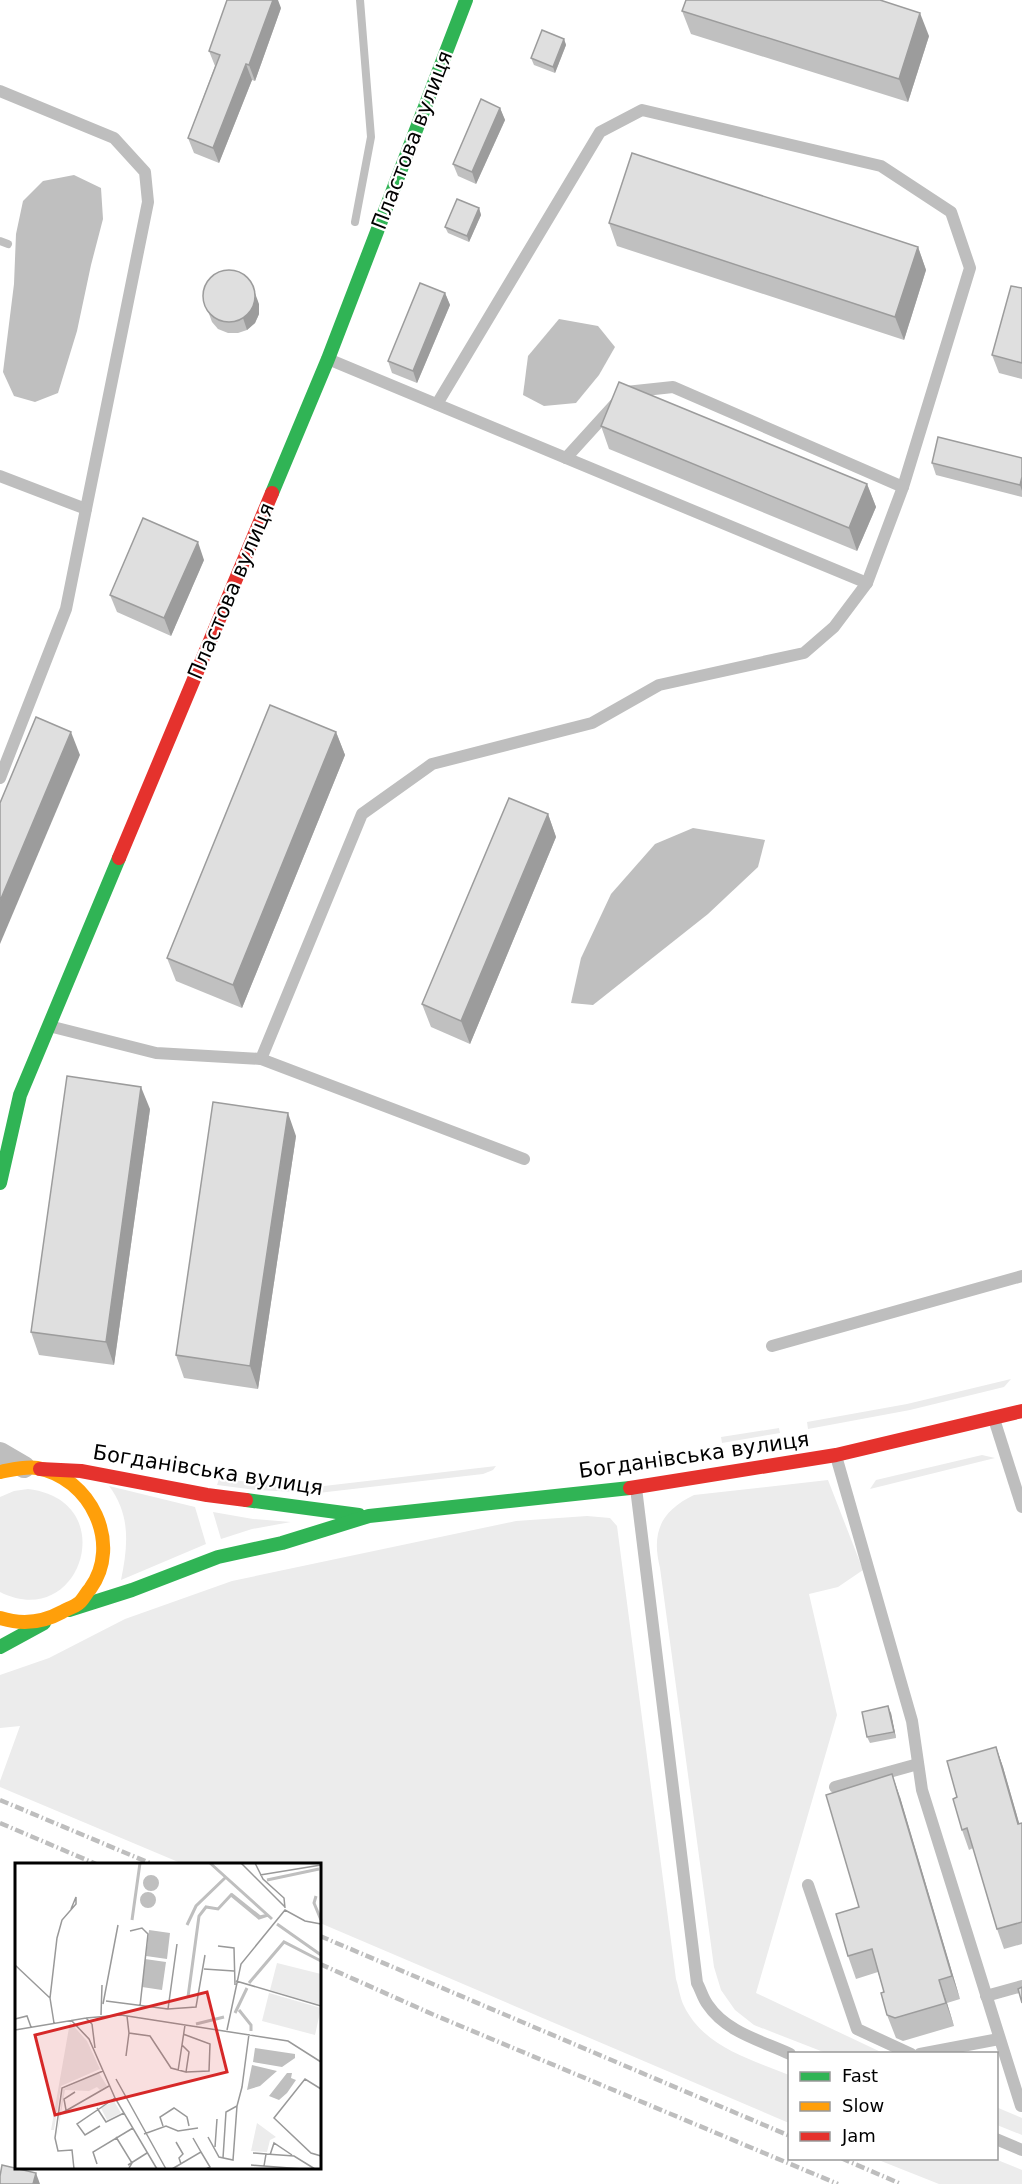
<svg xmlns="http://www.w3.org/2000/svg" width="1022" height="2184" viewBox="0 0 1022 2184" font-family="'DejaVu Sans',sans-serif">
<rect width="100%" height="100%" fill="#fff"/>
<g fill="#ececec">
<polygon points="1011,1379 1004,1387 910,1410 808,1429 807,1422 907,1404"/>
<polygon points="779,1428 780,1433 722,1443 721,1437"/>
<polygon points="982,1455 995,1458 870,1489 876,1480"/>
<polygon points="496,1466 493,1470 483,1474 318,1493 257,1490 217,1485 219,1479 302,1487 324,1486"/>
<path d="M828 1480 863 1570 838 1587 809 1594 837 1715 756 1993 883 2053H826L754 2025 735 2010 721 1990 714 1967 660 1568C651 1532 661 1511 694 1495Z"/>
<path d="M109 1486 195 1507 206 1544 121 1580C128 1546 131 1515 109 1486Z"/>
<path d="M28 1489C123 1500 81 1633 0 1592V1497L14 1491Z"/>
<polygon points="213,1512 253,1519 291,1522 252,1529 221,1539"/>
<path d="M587 1516 610 1518 617 1526 676 1979C679 1988 680 1998 684 2006 704 2047 750 2059 789 2075V2123L320 1923V1864H183L0 1787V1781L20 1726 0 1728V1675L49 1658 125 1619 232 1581 516 1521Z"/>
<polygon points="996,2107 1022,2118 1022,2135 997,2125"/>
<polygon points="876,2159 995,2159 1022,2170 1022,2184 939,2184"/>
</g>
<g fill="#bfbfbf">
<polygon points="74,175 101,188 103,219 91,265 77,331 58,393 35,402 14,396 3,372 14,284 16,234 23,201 43,181"/>
<polygon points="559,319 598,326 615,347 599,375 576,403 544,406 523,395 528,356"/>
<polygon points="693,828 765,840 758,867 708,914 593,1005 571,1003 581,958 611,894 655,844"/>
</g>
<g fill="none" stroke-linecap="round" stroke-linejoin="round">
<g stroke="#bfbfbf" stroke-width="8">
<polyline points="355,222 371,137 360,0"/>
<polyline points="0,241 8,244"/>
</g>
<g stroke="#bebebe" stroke-width="12">
<polyline points="0,91 114,138 145,172 148,202 86,509 0,476"/>
<polyline points="437,404 600,132 642,110 881,166 951,212 970,268 903,487"/>
<polyline points="566,458 867,583"/>
<polyline points="0,778 66,609 86,509"/>
<polyline points="49,1026 156,1053 261,1059 362,814 432,764 592,723 659,685 804,653 834,627 867,583 903,487 673,387 626,392 566,458 328,359"/>
<polyline points="261,1059 524,1159"/>
<polyline points="772,1346 1022,1276"/>
<polyline points="994,1419 1022,1507"/>
<polyline points="836,1456 912,1721 922,1790 1021,2106"/>
<path d="M636 1488 697 1983C701 1990 703 1999 708 2005 726 2032 762 2041 790 2054"/>
<polyline points="835,1787 918,1764"/>
<polyline points="808,1885 857,2029 911,2054"/>
<polyline points="986,1996 1022,1986"/>
<polyline points="920,2054 999,2039"/>
<polyline points="996,2139 1022,2150"/>
</g>
<polyline stroke="#bebebe" stroke-width="22" points="0,1453 24,1467"/>
<g stroke="#30b455" stroke-width="14">
<polyline points="272,493 328,359 466,0"/>
<polyline points="0,1183 20,1095 119,858"/>
<polyline points="246,1500 359,1515"/>
<polyline points="69,1610 132,1590 218,1557 282,1543 369,1516 630,1488"/>
<polyline points="0,1647 44,1623"/>
</g>
<path stroke="#ff9f0a" stroke-width="14" d="M0 1472C11 1470 26 1466 37 1468 90 1477 123 1544 90 1589 86 1593 83 1600 79 1603 74 1607 67 1609 62 1612 42 1623 22 1625 0 1618"/>
<g stroke="#e5322d" stroke-width="14">
<polyline points="119,858 272,493"/>
<polyline points="40,1469 81,1471 207,1495 246,1500"/>
<polyline points="630,1488 836,1455 1022,1411"/>
</g>
<g stroke="#bebebe" stroke-width="4.5" stroke-dasharray="9 3 1.5 3" stroke-linecap="butt">
<polyline points="0,1800 152,1864"/>
<polyline points="0,1823 96,1864"/>
<polyline points="320,1936 790,2136"/>
<polyline points="320,1964 432,2014 838,2184"/>
<polyline points="841,2158 901,2184"/>
</g>
</g>
<g fill="#c0c0c0">
<polygon points="281,8 255,81 252,80 219,163 194,153 188,138 215,66 209,51"/>
<polygon points="682,11 929,36 908,102 691,34"/>
<polygon points="564,39 566,45 555,73 534,65 531,58"/>
<polygon points="500,108 505,120 476,184 458,176 453,164"/>
<polygon points="479,208 481,215 469,242 448,233 445,227"/>
<polygon points="609,223 918,247 926,270 904,340 617,246"/>
<polygon points="1022,288 1022,379 999,373 992,355"/>
<polygon points="445,293 450,305 417,383 392,373 388,361"/>
<polygon points="204,300 259,304 259,314 255,323 247,330 238,333 228,333 218,329 212,322"/>
<polygon points="601,426 867,484 876,507 857,551 609,449"/>
<polygon points="1022,458 1022,497 936,475 932,463"/>
<polygon points="204,560 171,636 117,612 110,595"/>
<polygon points="336,732 345,755 242,1008 176,981 167,958"/>
<polygon points="548,814 556,837 470,1044 431,1027 422,1004"/>
<polygon points="150,1109 114,1365 39,1355 31,1332"/>
<polygon points="296,1136 258,1389 184,1378 176,1355"/>
<polygon points="891,1713 896,1738 870,1743 867,1737"/>
<polygon points="996,1747 1003,1767 1019,1823 1022,1823 1022,1944 1004,1949 997,1929 973,1848 969,1850 962,1830 957,1797"/>
<polygon points="900,1797 960,1999 947,2003 954,2026 903,2041 896,2038 887,2015 884,1992 878,1972 856,1979 848,1956 859,1907"/>
</g>
<g fill="#9c9c9c">
<polygon points="273,0 278,0 281,8 255,81 249,65"/>
<polygon points="920,13 929,36 908,102 899,79"/>
<polygon points="564,39 566,45 555,73 553,67"/>
<polygon points="246,64 252,80 219,163 213,148"/>
<polygon points="500,108 505,120 476,184 472,172"/>
<polygon points="479,208 481,215 469,242 467,236"/>
<polygon points="918,247 926,270 904,340 895,317"/>
<polygon points="251,282 259,304 259,314 255,323 247,330 243,318"/>
<polygon points="445,293 450,305 417,383 413,371"/>
<polygon points="1022,477 1022,491 1020,485"/>
<polygon points="867,484 876,507 857,551 849,528"/>
<polygon points="198,542 204,560 171,636 164,618"/>
<polygon points="71,732 80,755 0,944 0,901"/>
<polygon points="336,732 345,755 242,1008 233,985"/>
<polygon points="548,814 556,837 470,1044 461,1021"/>
<polygon points="141,1087 150,1109 114,1365 106,1342"/>
<polygon points="288,1113 296,1136 258,1389 250,1366"/>
<polygon points="888,1706 891,1713 896,1738 894,1732"/>
<polygon points="996,1747 1003,1767 1022,1833 1018,1824"/>
<polygon points="892,1774 900,1797 960,1999 952,1976"/>
<polygon points="939,1980 947,2003 954,2026 946,2003"/>
<polygon points="36,2173 40,2184 33,2184"/>
</g>
<g fill="#dfdfdf" stroke="#9c9c9c" stroke-width="1.5">
<polygon points="227,0 273,0 249,65 246,64 213,148 188,138 220,55 209,51"/>
<polygon points="686,0 880,0 920,13 899,79 682,11"/>
<polygon points="542,30 564,39 553,67 531,58"/>
<polygon points="481,99 500,108 472,172 453,164"/>
<polygon points="632,153 918,247 895,317 609,223"/>
<polygon points="457,199 479,208 467,236 445,227"/>
<circle cx="229" cy="296" r="26"/>
<polygon points="420,283 445,293 413,371 388,361"/>
<polygon points="1011,286 1022,288 1022,363 992,355"/>
<polygon points="619,382 867,484 849,528 601,426"/>
<polygon points="938,437 1022,458 1022,477 1020,485 932,463"/>
<polygon points="143,518 198,542 164,618 110,595"/>
<polygon points="270,705 336,732 233,985 167,958"/>
<polygon points="36,717 71,732 0,901 0,803"/>
<polygon points="509,798 548,814 461,1021 422,1004"/>
<polygon points="67,1076 141,1087 106,1342 31,1332"/>
<polygon points="213,1102 288,1113 250,1366 176,1355"/>
<polygon points="888,1706 894,1732 867,1737 862,1712"/>
<polygon points="996,1747 1018,1824 1022,1823 1022,1922 997,1929 967,1828 962,1830 953,1799 957,1797 947,1761"/>
<polygon points="892,1774 952,1976 939,1980 946,2003 895,2018 887,2015 881,1993 884,1992 872,1949 848,1956 836,1914 859,1907 826,1795"/>
<polygon points="1022,1987 1022,2003 1018,1989"/>
<polygon points="2,2165 36,2173 33,2184 0,2184 0,2176"/>
</g>
<g text-anchor="middle" dominant-baseline="central" stroke-width="4.5" stroke-linejoin="round" paint-order="stroke">
<g font-size="21" fill="#000" stroke="#fff">
<text transform="translate(412 140) rotate(-69)">Пластова вулиця</text>
<text transform="translate(231 591) rotate(-67)">Пластова вулиця</text>
<text transform="translate(694 1455) rotate(-8)">Богданівська вулиця</text>
<text transform="translate(208 1470) rotate(9)">Богданівська вулиця</text>
</g>
</g>
<g transform="translate(15 1863)">
<rect width="306" height="306" fill="#fff"/>
<path d="M262 100 306 111V142L255 127ZM254 130 306 145 300 172 247 158ZM55 159 72 178 85 206 46 223 39 267H36ZM84 210 92 223 85 227 82 224 74 228 50 227 42 274 48 226ZM99 238 106 250 92 257 86 245ZM242 260 261 274 255 277 252 289 236 288Z" fill="#ececec"/>
<path d="M128 20a8 8 0 1 1 16 0a8 8 0 1 1-16 0ZM125 37a8 8 0 1 1 16 0a8 8 0 1 1-16 0ZM134 67 155 70 152 96 131 93ZM130 96 151 99 147 127 127 124ZM240 185 280 191V195L267 204 238 199ZM237 202 262 208 245 223 232 227ZM272 210H277L276 215 281 217 272 230 264 237 254 233Z" fill="#bfbfbf"/>
<path fill="none" stroke="#bfbfbf" stroke-width="3" d="M195 0 257 56M252 17 304 6M215 31 244 55 253 52M216 31 245 54 253 52M301 33 299 40 306 57M117 57 125 0M262 61 306 92M172 62 181 43 211 14M234 120 269 79 306 98M173 134 184 53 191 44 203 46 216 32M224 147 236 162V168M220 150 232 125M181 161 209 154"/>
<path fill="none" stroke="#999" stroke-width="1.5" d="M226 0 270 44M240 0 248 16 269 35 270 45M245 12 306 2M115 68 127 65 133 71 125 143M162 81 153 146 181 144 190 92M203 83 219 85 220 122M0 102 35 135 39 160M189 106 219 108M221 118 306 143M35 135 42 75 47 57 61 41V34L56 46M91 138 153 146M88 141 103 62M86 152 87 122M112 153 114 170 135 173 156 205 171 209 174 189 167 182 170 162M71 155 106 152 273 178 306 199M0 156 12 153 16 164M56 157 74 176 100 235 142 306M77 161 80 185M0 167 71 155 77 161M212 167 226 101 270 47 290 58 306 61M168 171 195 181 194 208 171 209M111 193 114 170M163 208 167 182M101 216 151 306M306 226 290 216 259 255 296 290 306 293M82 245 91 259 109 250M51 247 49 236 60 229M47 250 94 223M85 263 70 272 62 261 100 235M148 263 145 254 159 245 172 254 174 263M129 271 151 263 163 268 183 265M101 274 117 300 114 305M193 274 204 294 218 297 222 243M161 279 168 291 164 295 166 301M200 284 202 256M186 289 195 304 191 306M238 290 251 291 249 303M251 291 279 293 300 306M255 292 259 280 277 292M208 295 211 249 222 243 227 224 234 171M82 301 78 289 118 265M113 302 132 290M236 302 288 306M59 306 57 287 43 288 40 275 47 225 88 208M157 306 186 289 178 275"/>
<path fill="#d62828" fill-opacity="0.15" stroke="#d62828" stroke-width="3" d="M192 129 212 209 40 252 20 172Z"/>
<rect width="306" height="306" fill="none" stroke="#000" stroke-width="3"/>
</g>
<rect x="788" y="2052" width="210" height="108" fill="#ffffff" stroke="#999999" stroke-width="1.5"/>
<rect x="800" y="2072" width="30" height="9" fill="#30b455" stroke="#999999" stroke-width="1.5"/>
<text x="842" y="2082" font-size="18" fill="#000000">Fast</text>
<rect x="800" y="2102" width="30" height="9" fill="#ff9f0a" stroke="#999999" stroke-width="1.5"/>
<text x="842" y="2112" font-size="18" fill="#000000">Slow</text>
<rect x="800" y="2132" width="30" height="9" fill="#e5322d" stroke="#999999" stroke-width="1.5"/>
<text x="842" y="2142" font-size="18" fill="#000000">Jam</text>
</svg>
